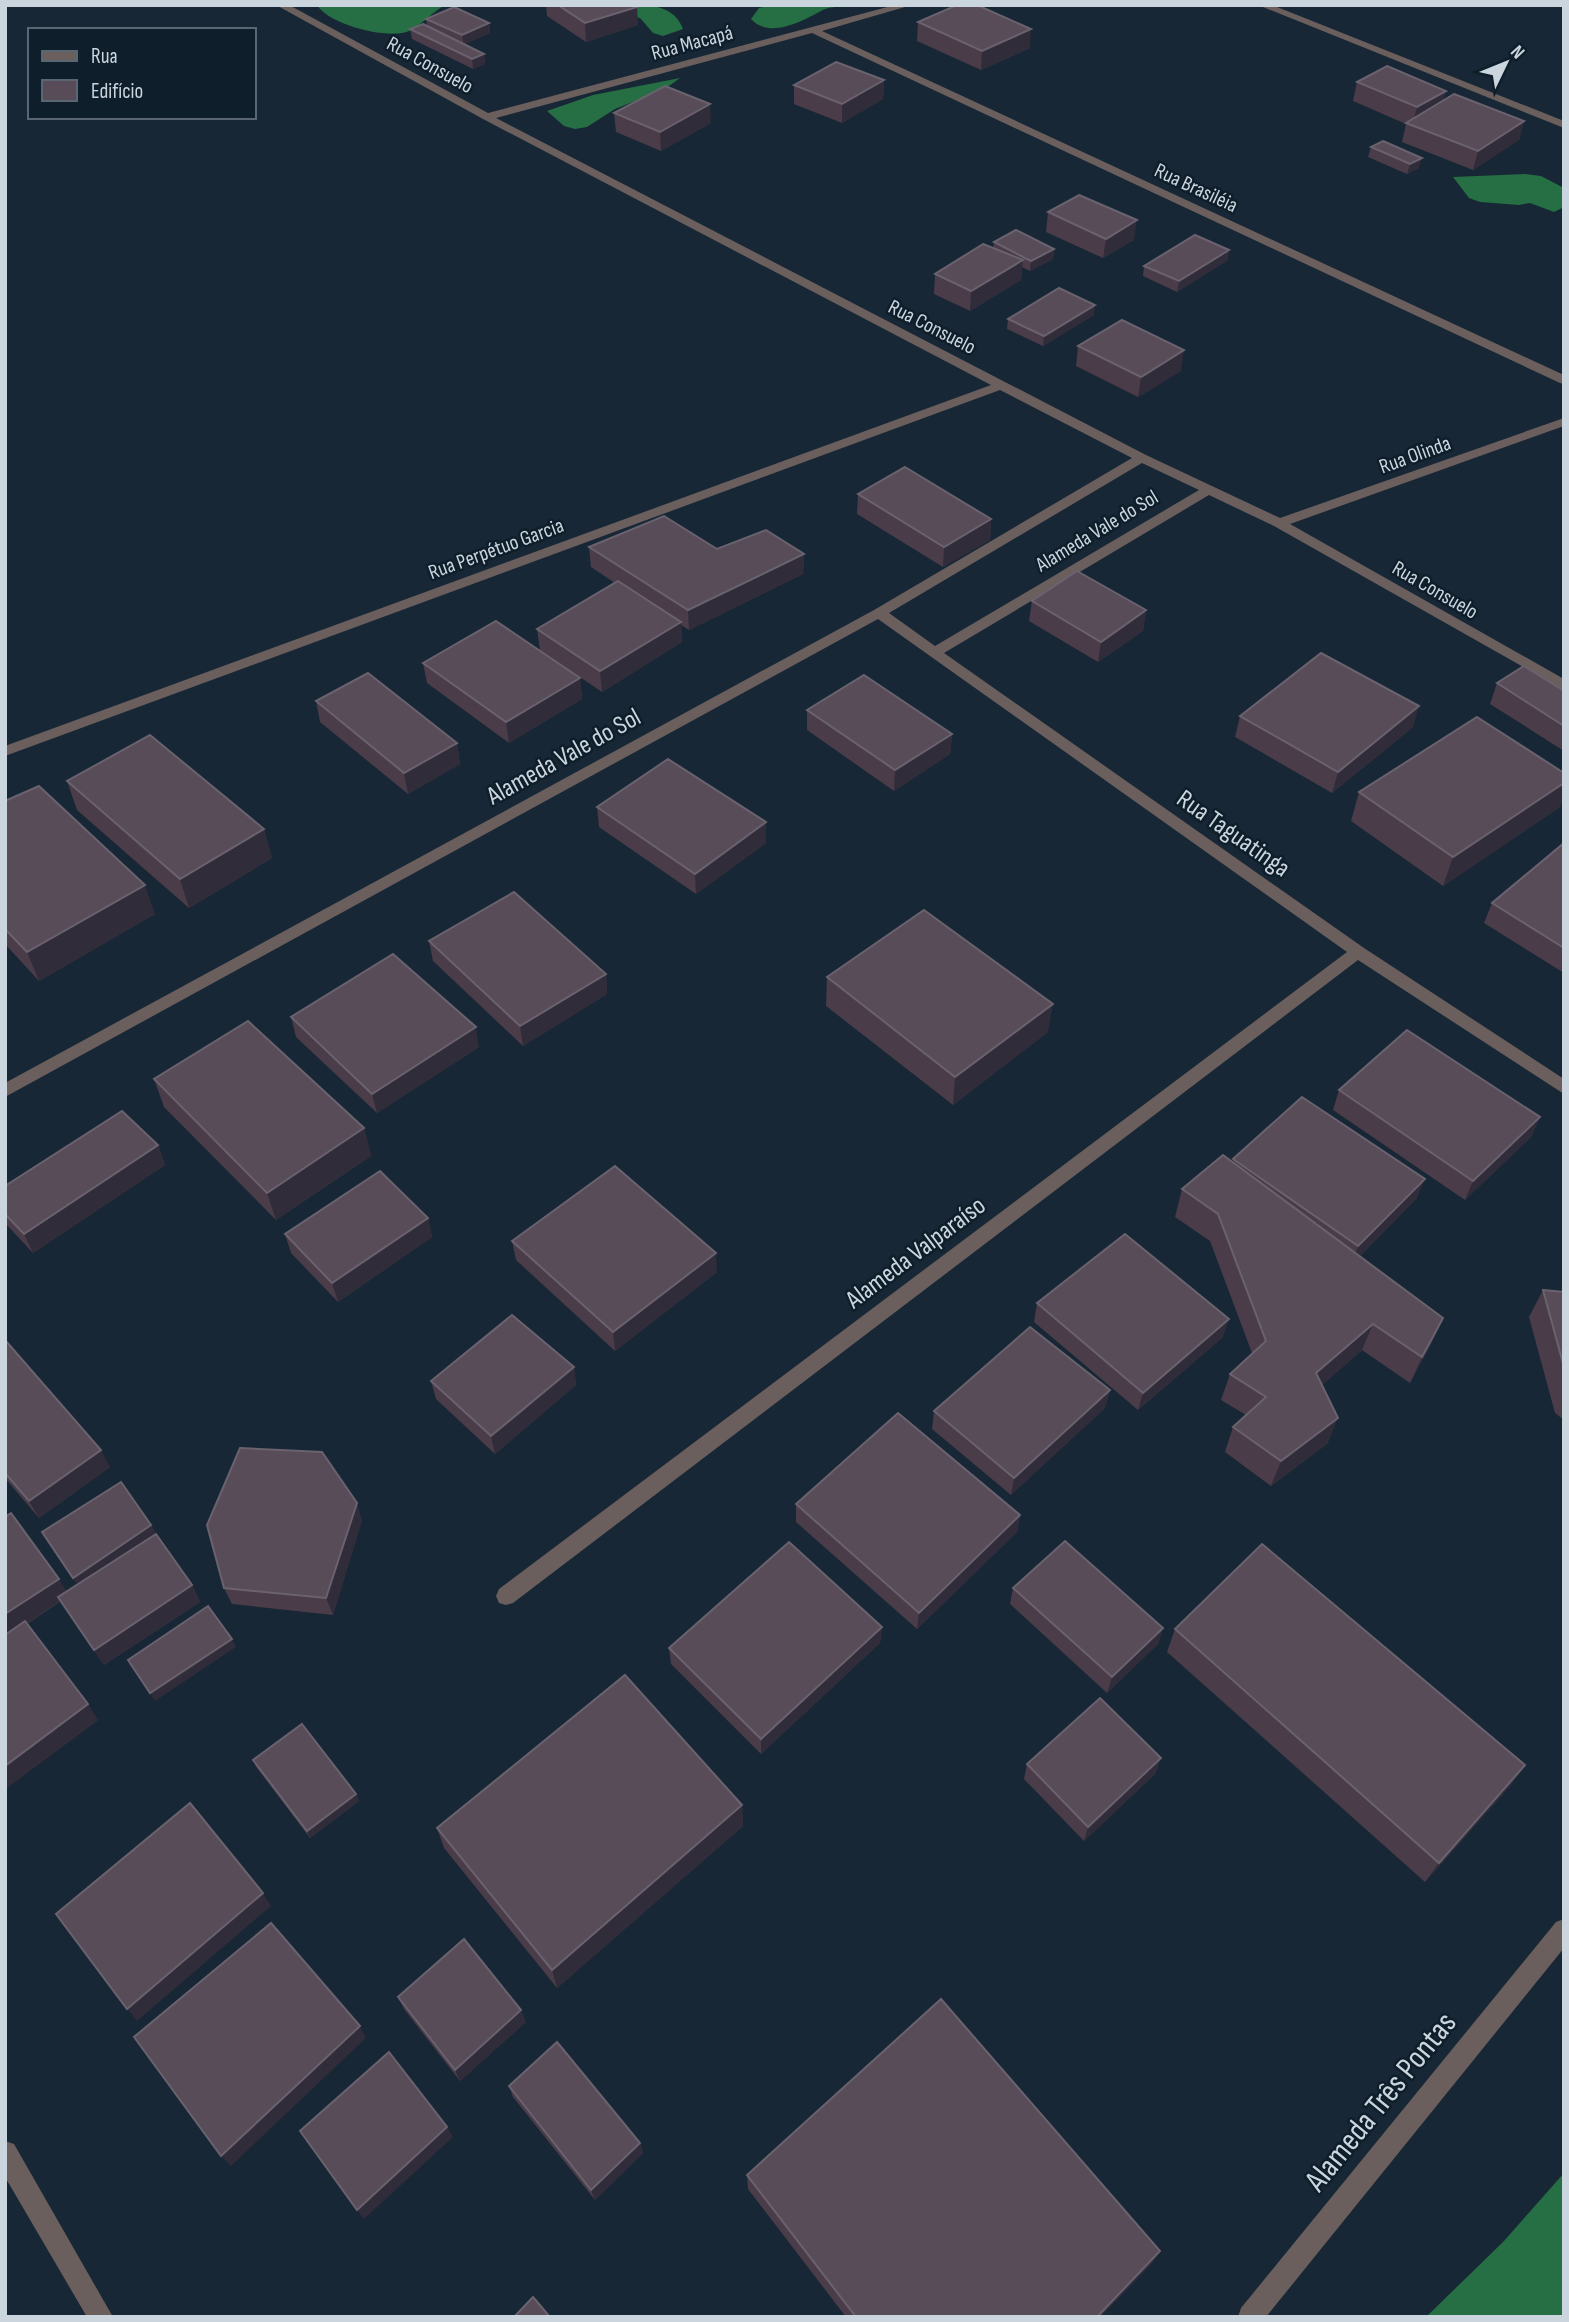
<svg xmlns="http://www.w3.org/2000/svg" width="1569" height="2322" viewBox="0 0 1569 2322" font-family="'Sofia Sans Condensed',sans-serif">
<rect width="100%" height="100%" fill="#172735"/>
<g fill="#266e43">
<path d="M317 5H445C432 12 422 25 409 31 389 40 329 25 317 5Z"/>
<path d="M616 5C640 5 673 1 683 29L663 36 653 33 641 19Z"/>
<path d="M771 5H851C843 7 831 6 823 10 804 20 770 40 751 19L759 8Z"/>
<polygon points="680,78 665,89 615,109 587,127 575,129 564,126 547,111 593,95"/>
<polygon points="1525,174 1541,176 1564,188 1564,207 1554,212 1530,203 1519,205 1480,202 1469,198 1453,177"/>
<polygon points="1564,2173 1564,2317 1426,2317 1504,2241"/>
</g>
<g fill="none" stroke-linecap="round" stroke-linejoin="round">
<g fill="#6b5f5e" fill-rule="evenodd">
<path d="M276 5H289L488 113 895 5H912L822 31 1564 375V384L1560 383 812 33 496 118 1146 455 1280 518 1564 418V426L1290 524 1564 679V690L1274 526 1209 495 944 653 1364 948 1564 1079V1094L1358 960 513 1603 506 1605 499 1603 496 1596 499 1589 1347 952 878 619 5 1097V1083L874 610 1132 458 1000 390 5 756V746L991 385 483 119ZM1142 463 1199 490 935 646 889 613Z"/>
<polygon points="1258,5 1272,5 1564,121 1564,128"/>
<polygon points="1564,1919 1564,1948 1266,2317 1238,2317 1241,2308 1556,1922"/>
<polygon points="5,2141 14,2144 113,2317 87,2317 5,2177"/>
</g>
</g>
<g fill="#4b3c49">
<polygon points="546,5 635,5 638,25 586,42 547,16"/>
<polygon points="426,19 489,23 490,33 465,44 484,54 485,64 473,69 412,39 410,29 427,26"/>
<polygon points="918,22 1030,48 981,70 917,41"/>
<polygon points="884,80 883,99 842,123 794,104 794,85"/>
<polygon points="1357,82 1444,100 1524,121 1519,140 1473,170 1402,142 1406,124 1353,101"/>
<polygon points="614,113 711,123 661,151 616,132"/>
<polygon points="1371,147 1419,168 1407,174 1368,157"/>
<polygon points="1048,212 1134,240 1103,258 1046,232"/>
<polygon points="994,242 1054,249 1053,259 1030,271 1022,267 1021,280 970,311 934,294 935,274 993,249"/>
<polygon points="1228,260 1177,292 1143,276 1144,266"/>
<polygon points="1094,315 1043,346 1007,329 1008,319"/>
<polygon points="1078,346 1181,371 1138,397 1076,366"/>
<polygon points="858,494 991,519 990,540 943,567 857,514"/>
<polygon points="589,547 717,549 804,554 803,574 689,630 681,625 682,642 602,692 540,650 537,629 615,583 591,567"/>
<polygon points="1032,601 1146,610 1143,631 1098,662 1029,621"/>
<polygon points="423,663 580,678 582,699 509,743 427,683"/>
<polygon points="1497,683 1564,691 1564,751 1490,704"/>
<polygon points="316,701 457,743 460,764 408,794 320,722"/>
<polygon points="807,710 952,734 950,754 894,791 807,730"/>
<polygon points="1240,716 1413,727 1332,793 1235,737"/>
<polygon points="67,781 264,829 272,858 189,908 77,810"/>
<polygon points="1359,792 1560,807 1443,886 1351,821"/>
<polygon points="5,801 155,914 39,981 5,944"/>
<polygon points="597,807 766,843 696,894 599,827"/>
<polygon points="1564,843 1564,973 1484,923 1492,903"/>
<polygon points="429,941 606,974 607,994 523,1046 433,961"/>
<polygon points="827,977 1048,1032 953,1105 826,1006"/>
<polygon points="291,1017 479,1047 377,1113 296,1037"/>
<polygon points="154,1079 364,1128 371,1156 276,1220 164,1107"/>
<polygon points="1339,1090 1540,1117 1531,1137 1465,1200 1333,1110"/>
<polygon points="158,1145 165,1165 33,1253 5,1223 5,1186"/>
<polygon points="1233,1159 1417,1198 1360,1256 1443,1318 1431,1344 1410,1383 1362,1350 1322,1385 1328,1443 1271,1486 1225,1452 1233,1427 1246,1415 1221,1400 1230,1374 1252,1353 1210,1241 1175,1217 1182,1189 1232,1162"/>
<polygon points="428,1218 432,1237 338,1302 291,1253 285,1234"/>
<polygon points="512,1241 717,1272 615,1351 516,1260"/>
<polygon points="1543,1290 1564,1292 1564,1420 1555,1413 1529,1317"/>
<polygon points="1037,1303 1223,1337 1138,1410 1034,1322"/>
<polygon points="5,1340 110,1467 39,1518 5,1478"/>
<polygon points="574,1367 576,1385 495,1454 436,1399 431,1381"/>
<polygon points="1110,1390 1105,1408 1011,1495 932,1429 934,1411"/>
<polygon points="796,1504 1020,1515 1017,1532 917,1629 796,1522"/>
<polygon points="5,1517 67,1592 78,1585 42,1532 151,1525 156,1534 192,1585 200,1602 104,1665 61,1601 27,1624 98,1720 5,1789"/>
<polygon points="362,1520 333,1615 232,1604 224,1588"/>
<polygon points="1013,1588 1163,1628 1158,1644 1107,1693 1010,1604"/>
<polygon points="882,1627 880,1643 761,1754 671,1664 669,1648"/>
<polygon points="1175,1629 1525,1765 1510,1786 1425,1882 1167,1652"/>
<polygon points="253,1760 356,1794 359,1801 310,1838 257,1768"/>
<polygon points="1027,1764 1156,1773 1084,1841 1024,1779"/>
<polygon points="742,1805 743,1826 557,1988 444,1848 437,1828"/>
<polygon points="398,1997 526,2022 460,2081 404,2009"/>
<polygon points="509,2086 640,2143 643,2153 595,2200 513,2097"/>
<polygon points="747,2175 1160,2251 1151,2264 1100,2317 846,2317 748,2189"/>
</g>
<g fill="#302c3a">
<polygon points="637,7 638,25 586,42 585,23"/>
<polygon points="489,23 490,33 464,45 462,35"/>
<polygon points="1031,29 1030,48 981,70 982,51"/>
<polygon points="484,54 485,64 473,69 472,59"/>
<polygon points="884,80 883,99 842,123 842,104"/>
<polygon points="1446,91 1442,110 1412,126 1417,107"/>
<polygon points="710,104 711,123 661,151 660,132"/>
<polygon points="1524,121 1519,140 1473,170 1478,151"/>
<polygon points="1422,158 1419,168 1407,174 1410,164"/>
<polygon points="1137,220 1134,240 1103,258 1106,239"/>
<polygon points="1054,249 1053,259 1030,271 1031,261"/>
<polygon points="1229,250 1228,260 1177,292 1179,281"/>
<polygon points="1023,260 1021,280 970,311 971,291"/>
<polygon points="1095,305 1094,315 1043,346 1044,336"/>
<polygon points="1184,350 1181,371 1138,397 1141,377"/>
<polygon points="991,519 990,540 943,567 944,547"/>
<polygon points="804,554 803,574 689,630 688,610"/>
<polygon points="1146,610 1143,631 1098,662 1101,642"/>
<polygon points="681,622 682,642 602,692 600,671"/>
<polygon points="580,678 582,699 509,743 506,722"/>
<polygon points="1419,706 1413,727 1332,793 1338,772"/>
<polygon points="952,734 950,754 894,791 895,770"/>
<polygon points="457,743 460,764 408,794 404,773"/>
<polygon points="1564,783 1564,797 1560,807 1443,886 1453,857"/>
<polygon points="766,822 766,843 696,894 695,874"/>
<polygon points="264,829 272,858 189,908 180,879"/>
<polygon points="145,885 155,914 39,981 27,952"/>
<polygon points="606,974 607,994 523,1046 520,1026"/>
<polygon points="1053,1004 1048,1032 953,1105 955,1077"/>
<polygon points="476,1027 479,1047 377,1113 372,1094"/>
<polygon points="1540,1117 1531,1137 1465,1200 1473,1181"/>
<polygon points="364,1128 371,1156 276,1220 267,1193"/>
<polygon points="158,1145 165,1165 33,1253 24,1234"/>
<polygon points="1425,1179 1417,1198 1351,1265 1358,1246"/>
<polygon points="428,1218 432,1237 338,1302 332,1283"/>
<polygon points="716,1253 717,1272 615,1351 613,1332"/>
<polygon points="1443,1318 1431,1344 1410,1383 1422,1357"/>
<polygon points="1229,1319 1223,1337 1138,1410 1143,1393"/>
<polygon points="1373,1324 1362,1350 1306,1399 1316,1373"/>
<polygon points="574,1367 576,1385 495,1454 491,1436"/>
<polygon points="1110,1390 1105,1408 1011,1495 1014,1478"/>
<polygon points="1338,1418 1328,1443 1271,1486 1281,1461"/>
<polygon points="101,1450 110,1467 39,1518 29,1501"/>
<polygon points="357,1503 362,1520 333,1615 326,1598"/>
<polygon points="1020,1515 1017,1532 917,1629 919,1613"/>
<polygon points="151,1525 156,1534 78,1586 73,1578"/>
<polygon points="59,1579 69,1595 5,1638 5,1614"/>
<polygon points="192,1585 200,1602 104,1665 94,1650"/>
<polygon points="882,1627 880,1643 761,1754 761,1739"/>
<polygon points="1163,1628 1158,1644 1107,1693 1112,1677"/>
<polygon points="232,1639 236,1647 155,1701 150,1693"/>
<polygon points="88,1704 98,1720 5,1789 5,1766"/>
<polygon points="1161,1758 1156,1773 1084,1841 1088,1827"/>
<polygon points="1525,1765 1510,1786 1425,1882 1439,1863"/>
<polygon points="356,1794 359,1801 310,1838 307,1831"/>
<polygon points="742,1805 743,1826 557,1988 552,1970"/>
<polygon points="263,1893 271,1906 137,2021 127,2009"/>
<polygon points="521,2010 526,2022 460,2081 455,2070"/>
<polygon points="360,2026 366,2038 231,2166 221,2156"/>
<polygon points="447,2127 453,2137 364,2219 357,2210"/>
<polygon points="640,2143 643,2153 595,2200 591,2190"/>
<polygon points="1160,2251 1151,2264 1100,2317 1097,2317"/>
</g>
<g fill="#584c59" stroke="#6a626e" stroke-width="2">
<polygon points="558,5 635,5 637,7 585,23"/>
<polygon points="957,5 977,5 1031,29 982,51 918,22"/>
<polygon points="454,7 489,23 462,35 426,19"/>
<polygon points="423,24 484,54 472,59 410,29"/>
<polygon points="836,62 884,80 842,104 794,85"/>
<polygon points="1387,66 1446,91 1417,107 1357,82"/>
<polygon points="665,86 710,104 660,132 614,113"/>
<polygon points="1454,94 1524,121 1478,151 1406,123"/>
<polygon points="1383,141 1422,158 1410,164 1371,147"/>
<polygon points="1079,195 1137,220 1106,239 1048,212"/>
<polygon points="1016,230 1054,249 1031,261 994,242"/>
<polygon points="1195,235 1229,250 1179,281 1144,266"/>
<polygon points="983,244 1023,260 971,291 935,274"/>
<polygon points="1059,288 1095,305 1044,336 1008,319"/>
<polygon points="1122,320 1184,350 1141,377 1078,346"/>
<polygon points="905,467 991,519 944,547 858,494"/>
<polygon points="664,516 717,549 766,530 804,554 688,610 589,547"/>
<polygon points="1077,571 1146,610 1101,642 1032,601"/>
<polygon points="618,581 681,622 600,671 537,629"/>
<polygon points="496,621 580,678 506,722 423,663"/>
<polygon points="1321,653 1419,706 1338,772 1240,716"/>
<polygon points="1524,666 1564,691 1564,726 1497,683"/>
<polygon points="368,673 457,743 404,773 316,701"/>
<polygon points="864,675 952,734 895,770 807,710"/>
<polygon points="1477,717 1564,773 1564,783 1453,857 1359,792"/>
<polygon points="150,735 264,829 180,879 67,781"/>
<polygon points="668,759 766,822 695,874 597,807"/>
<polygon points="39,786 145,885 27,952 5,929 5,801"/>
<polygon points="1564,843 1564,948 1492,903"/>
<polygon points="514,892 606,974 520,1026 429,941"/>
<polygon points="924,910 1053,1004 955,1077 827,977"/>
<polygon points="393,954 476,1027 372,1094 291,1017"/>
<polygon points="248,1021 364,1128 267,1193 154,1079"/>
<polygon points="1407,1030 1540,1117 1473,1181 1339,1090"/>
<polygon points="1302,1097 1425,1179 1358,1246 1233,1159"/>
<polygon points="122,1111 158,1145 24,1234 5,1214 5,1186"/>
<polygon points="1223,1155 1443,1318 1422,1357 1373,1324 1316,1373 1338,1418 1281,1461 1233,1427 1266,1397 1230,1374 1266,1341 1218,1214 1182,1189"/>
<polygon points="615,1166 716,1253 613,1332 512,1241"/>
<polygon points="380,1171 428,1218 332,1283 285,1234"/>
<polygon points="1125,1234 1229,1319 1143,1393 1037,1303"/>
<polygon points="1543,1290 1564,1292 1564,1367"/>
<polygon points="512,1315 574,1367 491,1436 431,1381"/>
<polygon points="1030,1327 1110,1390 1014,1478 934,1411"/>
<polygon points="5,1340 101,1450 29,1501 5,1473"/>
<polygon points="898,1413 1020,1515 919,1613 796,1504"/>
<polygon points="240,1448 322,1452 357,1503 326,1598 224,1588 207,1525"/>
<polygon points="121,1482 151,1525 73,1578 42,1532"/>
<polygon points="11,1513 59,1579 5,1614 5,1517"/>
<polygon points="156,1534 192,1585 94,1650 58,1597"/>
<polygon points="1065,1541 1163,1628 1112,1677 1013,1588"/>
<polygon points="789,1542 882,1627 761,1739 669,1648"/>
<polygon points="1262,1544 1525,1765 1439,1863 1175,1629"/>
<polygon points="208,1606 232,1639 150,1693 128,1660"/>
<polygon points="25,1621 88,1704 5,1766 5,1635"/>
<polygon points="625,1675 742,1805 552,1970 437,1828"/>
<polygon points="1100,1698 1161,1758 1088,1827 1027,1764"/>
<polygon points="302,1724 356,1794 307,1831 253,1760"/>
<polygon points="190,1803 263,1893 127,2009 56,1914"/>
<polygon points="271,1923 360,2026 221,2156 134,2037"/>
<polygon points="464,1939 521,2010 455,2070 398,1997"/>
<polygon points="941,1999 1160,2251 1097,2317 856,2317 747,2175"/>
<polygon points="557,2042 640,2143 591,2190 509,2086"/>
<polygon points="389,2052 447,2127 357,2210 300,2131"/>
<polygon points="533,2297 550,2317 514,2317"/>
</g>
<g text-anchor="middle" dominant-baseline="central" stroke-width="5" stroke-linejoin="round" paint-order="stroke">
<g font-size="21" fill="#cbd5de" stroke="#0e1e2b">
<text transform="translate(692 43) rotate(-15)">Rua Macapá</text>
<text transform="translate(430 65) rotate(29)">Rua Consuelo</text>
<text transform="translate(1196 188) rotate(25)">Rua Brasiléia</text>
<text transform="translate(932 327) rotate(27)">Rua Consuelo</text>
<text transform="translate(1415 455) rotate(-20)">Rua Olinda</text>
<text transform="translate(1097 531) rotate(-31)">Alameda Vale do Sol</text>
<text transform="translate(496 549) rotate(-20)">Rua Perpétuo Garcia</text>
<text transform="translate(1435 590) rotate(30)">Rua Consuelo</text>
</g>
<g font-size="26" fill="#cbd5de" stroke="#0e1e2b">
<text transform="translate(564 757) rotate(-29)">Alameda Vale do Sol</text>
<text transform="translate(1233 834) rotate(35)">Rua Taguatinga</text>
<text transform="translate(916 1253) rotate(-37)">Alameda Valparaíso</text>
</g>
<g font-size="32" fill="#cbd5de" stroke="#0e1e2b">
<text transform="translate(1381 2102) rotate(-51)">Alameda Três Pontas</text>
</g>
</g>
<rect width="1569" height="2322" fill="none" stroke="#cbd5de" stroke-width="14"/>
<rect x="28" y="28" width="228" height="91" fill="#0e1e2b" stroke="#5a6773" stroke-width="2"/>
<rect x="42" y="51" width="35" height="10" fill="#6b5f5e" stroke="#5a6773" stroke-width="2"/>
<text x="91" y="63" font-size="21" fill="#cbd5de">Rua</text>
<rect x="42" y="80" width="35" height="21" fill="#584c59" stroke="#5a6773" stroke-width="2"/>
<text x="91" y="98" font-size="21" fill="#cbd5de">Edifício</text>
<g transform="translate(1506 63) rotate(47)" stroke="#0e1e2b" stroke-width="5" paint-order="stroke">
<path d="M0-5L12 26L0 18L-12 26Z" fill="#cbd5de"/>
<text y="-10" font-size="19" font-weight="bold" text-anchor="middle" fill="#cbd5de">N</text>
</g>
</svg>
